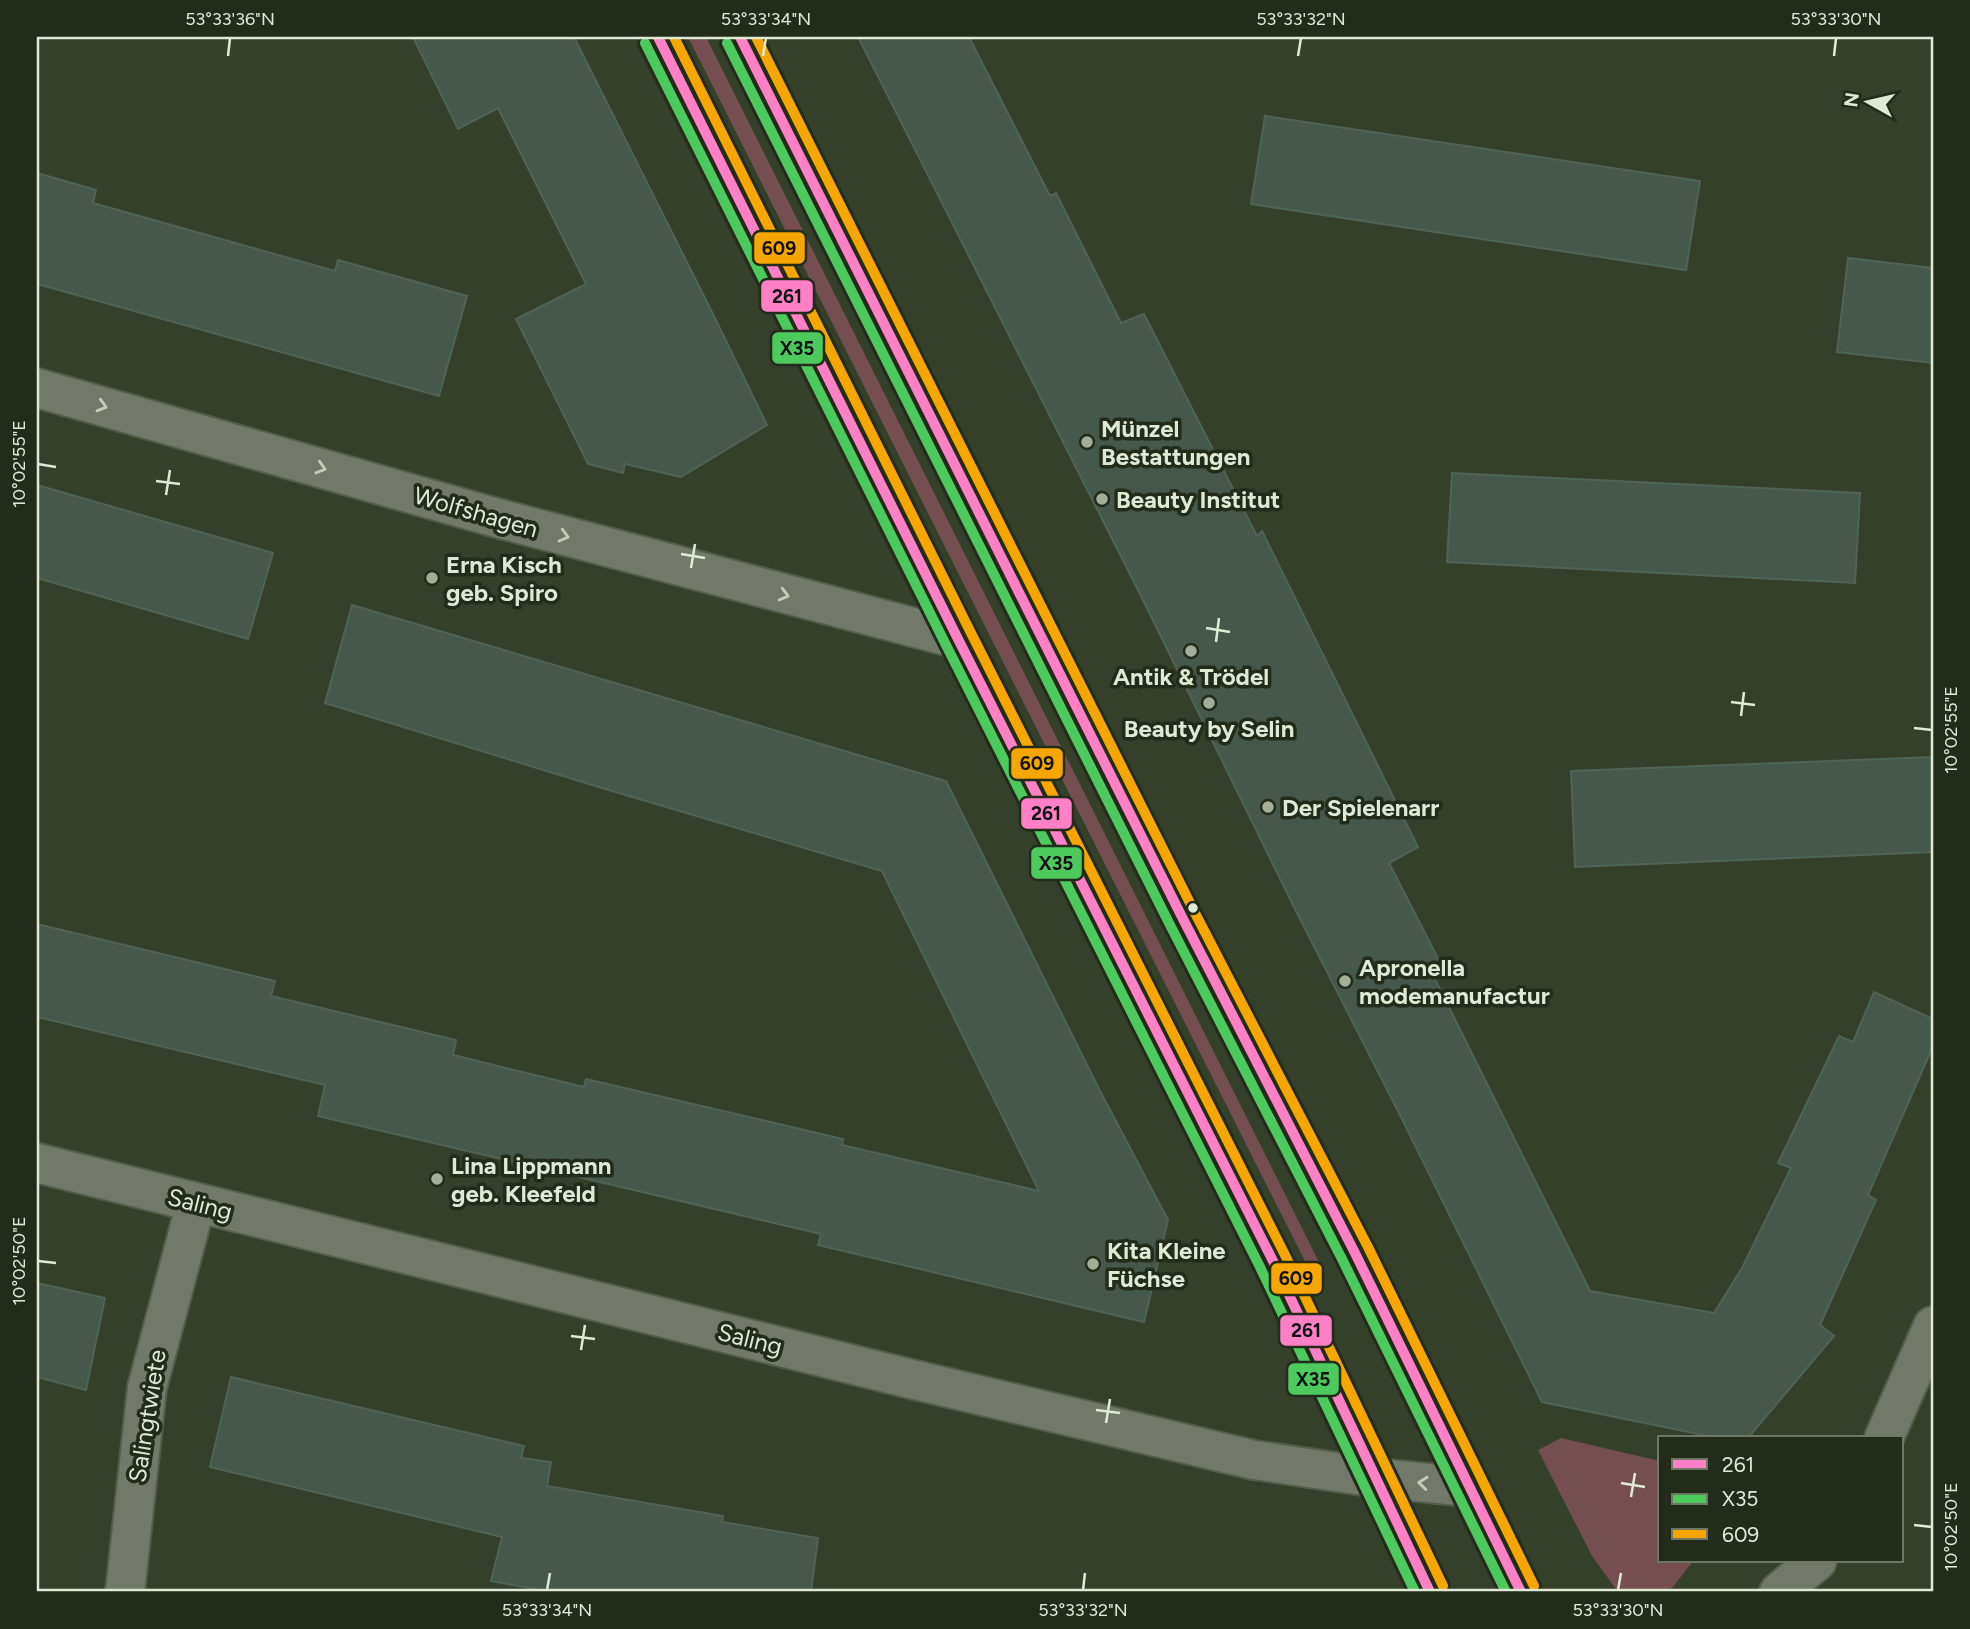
<svg xmlns="http://www.w3.org/2000/svg" width="1970" height="1629" viewBox="0 0 1970 1629" font-family="Figtree,sans-serif">
<rect width="100%" height="100%" fill="#35402a"/>
<g fill="#744e50">
<polygon points="688,37 706,37 1322,1268 1311,1273"/>
<polygon points="1561,1438 1660,1461 1660,1561 1693,1561 1673,1587 1665,1592 1618,1592 1592,1556 1538,1450"/>
</g>
<g fill="#46574c" stroke="#516358" stroke-width="2">
<polygon points="413,37 574,37 712,312 767,425 681,477 625,464 623,473 588,464 516,319 586,284 498,108 458,129"/>
<polygon points="858,37 969,37 1050,196 1056,193 1121,323 1144,314 1257,536 1262,531 1418,847 1389,863 1443,968 1432,973 1590,1291 1714,1313 1742,1268 1791,1168 1778,1163 1839,1036 1853,1042 1874,992 1933,1019 1933,1046 1868,1195 1876,1200 1820,1325 1834,1336 1748,1438 1718,1438 1542,1402 1400,1115 1296,911 1139,592"/>
<polygon points="1265,116 1700,181 1686,270 1251,204"/>
<polygon points="37,173 96,190 93,203 335,271 338,260 467,296 439,396 37,284"/>
<polygon points="1848,258 1933,268 1933,363 1837,352"/>
<polygon points="1452,473 1860,493 1855,583 1447,562"/>
<polygon points="37,485 273,553 248,639 37,578"/>
<polygon points="352,605 946,781 1099,1089 1168,1220 1144,1322 818,1245 821,1234 318,1116 325,1085 37,1017 37,924 275,981 271,996 456,1040 453,1055 584,1087 586,1079 843,1139 842,1145 1039,1191 882,871 602,788 325,703"/>
<polygon points="1933,757 1933,852 1575,867 1571,771"/>
<polygon points="37,1283 105,1298 86,1390 37,1377"/>
<polygon points="231,1377 524,1446 521,1458 551,1462 547,1486 723,1516 722,1522 818,1538 811,1592 550,1592 491,1581 502,1537 210,1467"/>
</g>
<g fill="none" stroke-linecap="round" stroke-linejoin="round">
<defs>
<g id="minor">
<polyline points="37,388 497,518 958,639"/>
<polyline points="37,1163 911,1379 1254,1460 1377,1478 1469,1487"/>
<polyline points="1884,1438 1933,1326"/>
<polyline points="125,1592 147,1388 196,1203"/>
<polyline points="1779,1592 1817,1561"/>
</g>
<g id="tertiary">
<polyline points="658,37 958,639 1272,1259 1430,1592"/>
<polyline points="740,37 1183,919 1355,1253 1521,1592"/>
</g>
</defs>
<use href="#minor" stroke="#535d4a" stroke-width="42"/>
<use href="#tertiary" stroke="#535d4a" stroke-width="42"/>
<use href="#minor" stroke="#72796b" stroke-width="38"/>
<use href="#tertiary" stroke="#72796b" stroke-width="38"/>
<defs>
<g id="bus-1">
<polyline points="658,37 958,639 1272,1259 1430,1592"/>
<polyline points="740,37 1183,919 1355,1253 1521,1592"/>
</g>
<g id="bus-2">
<polyline points="645,43 946,645 1259,1265 1415,1592"/>
<polyline points="727,43 1170,925 1342,1259 1506,1592"/>
</g>
<g id="bus-3">
<polyline points="674,37 971,633 1284,1253 1443,1586"/>
<polyline points="756,37 1195,913 1368,1247 1534,1586"/>
</g>
</defs>
<use href="#bus-1" stroke="#232b1a" stroke-width="16"/>
<use href="#bus-2" stroke="#232b1a" stroke-width="16"/>
<use href="#bus-3" stroke="#232b1a" stroke-width="16"/>
<use href="#bus-1" stroke="#ff80c5" stroke-width="10"/>
<use href="#bus-2" stroke="#4dca5e" stroke-width="10"/>
<use href="#bus-3" stroke="#f7a600" stroke-width="10"/>
</g>
<defs><path id="oneway-chevron" d="M-2-3.5L2.5 0L-2 3.5" fill="none" stroke-width="1.6" stroke-linecap="round" stroke-linejoin="round" transform="scale(1.75)"/></defs>
<g stroke="#c3ceb9">
<use href="#oneway-chevron" transform="translate(102 406) rotate(16)"/>
<use href="#oneway-chevron" transform="translate(321 468) rotate(16)"/>
<use href="#oneway-chevron" transform="translate(564 536) rotate(15)"/>
<use href="#oneway-chevron" transform="translate(784 595) rotate(15)"/>
<use href="#oneway-chevron" transform="translate(1423 1483) rotate(-174)"/>
</g>
<path fill="none" stroke="#deead3" stroke-width="2.5" d="M228 56 230 38M763 56 766 38M1298 56 1301 38M1834 56 1836 38M38 464 56 467M156 481 180 484M166 495 170 470M681 554 705 558M691 568 695 544M1206 628 1230 632M1216 642 1219 618M1731 702 1755 705M1741 716 1744 692M1914 728 1932 730M38 1261 56 1263M571 1336 595 1339M581 1350 585 1325M1096 1410 1120 1413M1106 1423 1110 1399M1621 1483 1645 1487M1631 1497 1635 1473M1914 1525 1932 1527M547 1590 550 1573M1083 1590 1085 1573M1618 1590 1621 1573"/>
<g fill="#a3ae98" stroke="#232b1a" stroke-width="2.5">
<circle cx="1087" cy="442" r="7"/>
<circle cx="1102" cy="499" r="7"/>
<circle cx="432" cy="578" r="7"/>
<circle cx="1191" cy="651" r="7"/>
<circle cx="1209" cy="703" r="7"/>
<circle cx="1268" cy="807" r="7"/>
<circle cx="1345" cy="981" r="7"/>
<circle cx="437" cy="1179" r="7"/>
<circle cx="1093" cy="1264" r="7"/>
</g>
<circle fill="#deead3" stroke="#232b1a" stroke-width="2.5" cx="1193" cy="908" r="6"/>
<g text-anchor="middle" dominant-baseline="central" stroke-width="7" stroke-linejoin="round" paint-order="stroke">
<g font-size="24" font-weight="bold" fill="#deead3" stroke="#232b1a" text-anchor="start">
<text x="1101" y="428">Münzel<tspan x="1101" dy="28">Bestattungen</tspan></text>
<text x="1116" y="499">Beauty Institut</text>
<text x="446" y="564">Erna Kisch<tspan x="446" dy="28">geb. Spiro</tspan></text>
<text x="1191" y="676" text-anchor="middle">Antik &amp; Trödel</text>
<text x="1209" y="728" text-anchor="middle">Beauty by Selin</text>
<text x="1282" y="807">Der Spielenarr</text>
<text x="1359" y="967">Apronella<tspan x="1359" dy="28">modemanufactur</tspan></text>
<text x="451" y="1165">Lina Lippmann<tspan x="451" dy="28">geb. Kleefeld</tspan></text>
<text x="1107" y="1250">Kita Kleine<tspan x="1107" dy="28">Füchse</tspan></text>
</g>
<g font-size="24" fill="#deead3" stroke="#232b1a">
<text transform="translate(476 512) rotate(16)">Wolfshagen</text>
<text transform="translate(200 1204) rotate(14)">Saling</text>
<text transform="translate(750 1339) rotate(14)">Saling</text>
<text transform="translate(147 1416) rotate(-81)">Salingtwiete</text>
</g>
</g>
<g stroke="#232b1a" stroke-width="2.5">
<rect x="753" y="231" width="53" height="34" rx="7" fill="#f7a600"/>
<rect x="760" y="279" width="54" height="34" rx="7" fill="#ff80c5"/>
<rect x="771" y="331" width="53" height="34" rx="7" fill="#4dca5e"/>
<rect x="1010" y="747" width="54" height="33" rx="7" fill="#f7a600"/>
<rect x="1020" y="797" width="53" height="33" rx="7" fill="#ff80c5"/>
<rect x="1030" y="846" width="53" height="34" rx="7" fill="#4dca5e"/>
<rect x="1270" y="1262" width="53" height="33" rx="7" fill="#f7a600"/>
<rect x="1279" y="1314" width="54" height="33" rx="7" fill="#ff80c5"/>
<rect x="1287" y="1362" width="53" height="34" rx="7" fill="#4dca5e"/>
</g>
<g font-size="19" text-anchor="middle" font-weight="bold" fill="#111">
<text x="779" y="255">609</text>
<text x="787" y="303">261</text>
<text x="797" y="355">X35</text>
<text x="1037" y="770">609</text>
<text x="1046" y="820">261</text>
<text x="1056" y="870">X35</text>
<text x="1296" y="1285">609</text>
<text x="1306" y="1337">261</text>
<text x="1313" y="1386">X35</text>
</g>
<rect width="1970" height="1629" fill="none" stroke="#232b1a" stroke-width="77"/>
<rect x="1658" y="1436" width="245" height="126" fill="#232b1a" stroke="#6e7764" stroke-width="2"/>
<rect x="1672" y="1459" width="35" height="10" fill="#ff80c5" stroke="#6e7764" stroke-width="2"/>
<text x="1722" y="1472" font-size="21" fill="#deead3">261</text>
<rect x="1672" y="1494" width="35" height="10" fill="#4dca5e" stroke="#6e7764" stroke-width="2"/>
<text x="1722" y="1506" font-size="21" fill="#deead3">X35</text>
<rect x="1672" y="1529" width="35" height="10" fill="#f7a600" stroke="#6e7764" stroke-width="2"/>
<text x="1722" y="1542" font-size="21" fill="#deead3">609</text>
<g transform="translate(1868 102) rotate(278)" stroke="#232b1a" stroke-width="5" paint-order="stroke">
<path d="M0-5L12 26L0 18L-12 26Z" fill="#deead3"/>
<text y="-10" font-size="19" font-weight="bold" text-anchor="middle" fill="#deead3">N</text>
</g>
<rect x="38" y="38" width="1894" height="1552" fill="none" stroke="#deead3" stroke-width="2.5"/>
<g font-size="18" text-anchor="middle" fill="#deead3">
<text x="230" y="25">53°33'36"N</text>
<text x="766" y="25">53°33'34"N</text>
<text x="1301" y="25">53°33'32"N</text>
<text x="1836" y="25">53°33'30"N</text>
<text transform="translate(19 464) rotate(-90)" y="6">10°02'55"E</text>
<text transform="translate(1951 730) rotate(-90)" y="6">10°02'55"E</text>
<text transform="translate(19 1261) rotate(-90)" y="6">10°02'50"E</text>
<text transform="translate(1951 1527) rotate(-90)" y="6">10°02'50"E</text>
<text x="547" y="1616">53°33'34"N</text>
<text x="1083" y="1616">53°33'32"N</text>
<text x="1618" y="1616">53°33'30"N</text>
</g>
</svg>
